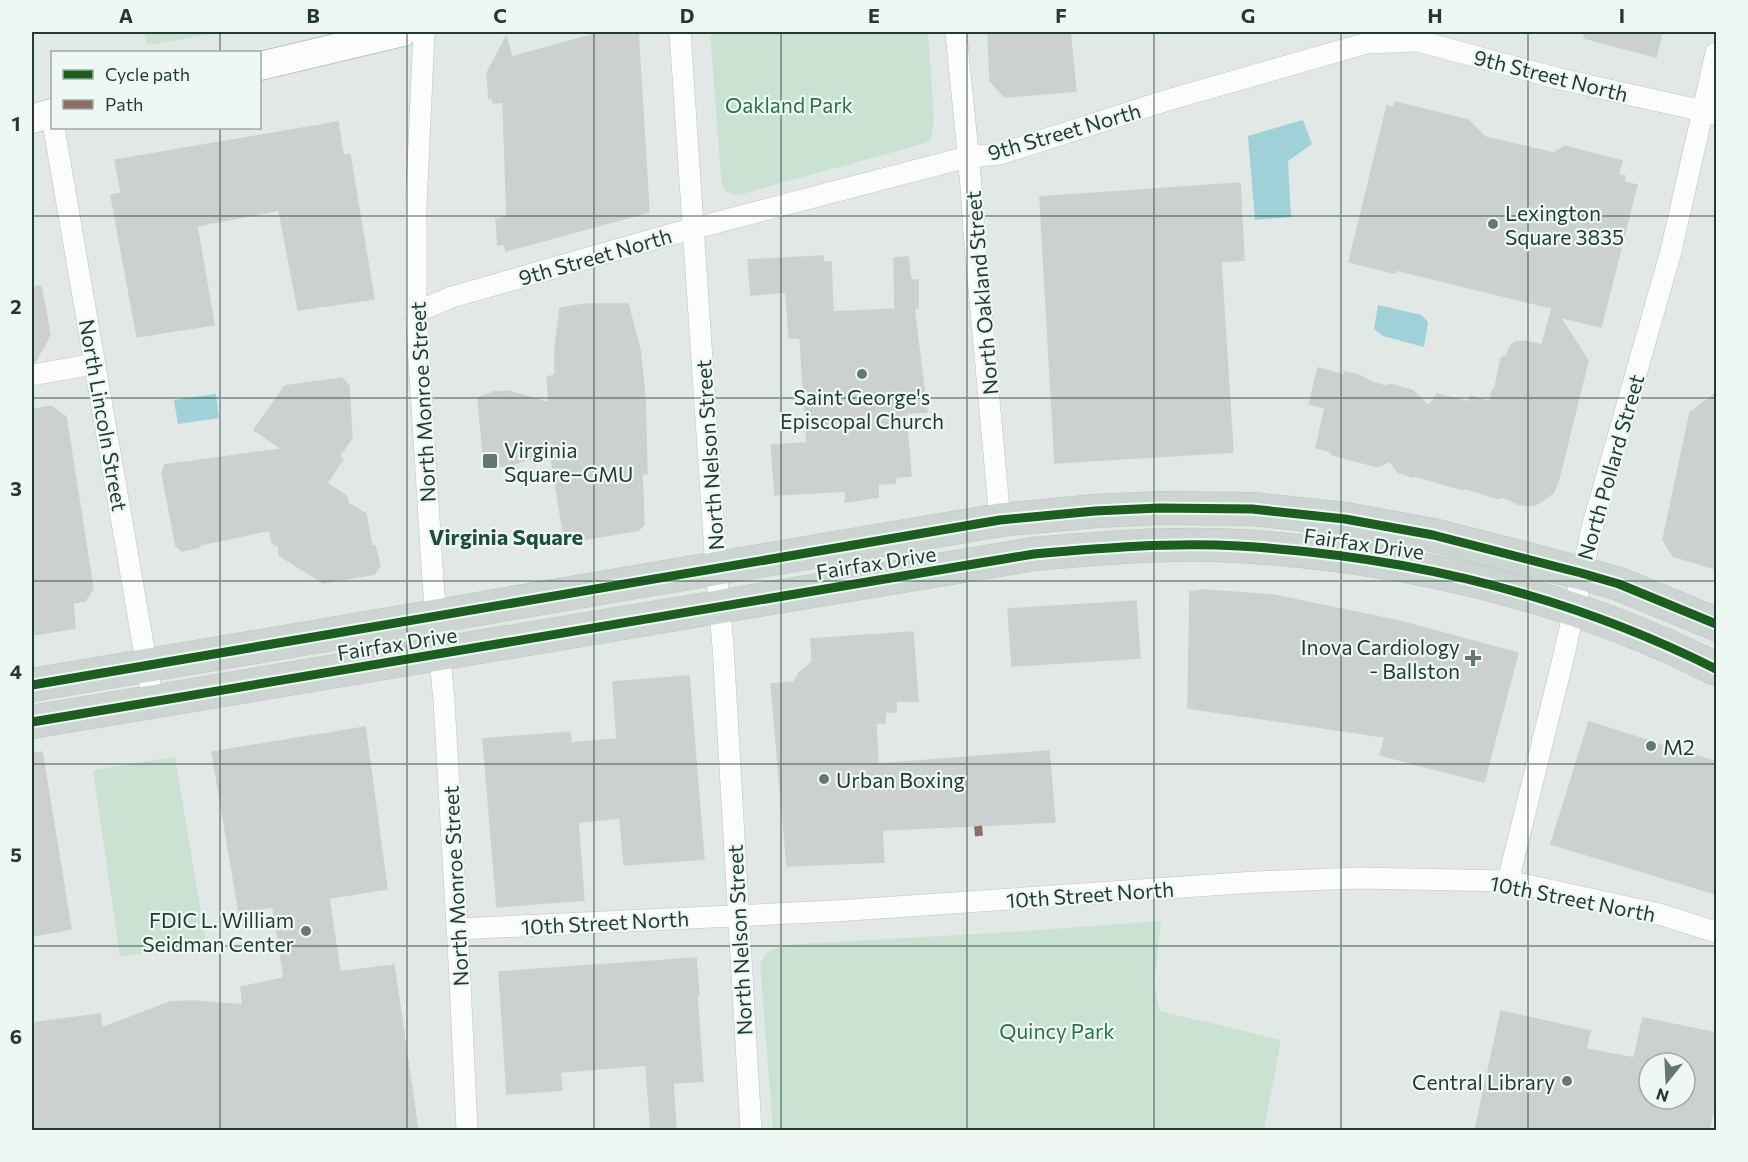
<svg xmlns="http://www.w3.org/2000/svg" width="1748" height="1162" viewBox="0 0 1748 1162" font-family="Commissioner,sans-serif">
<rect width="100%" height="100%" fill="#e2e8e5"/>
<g fill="#cae2d1">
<polygon points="144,32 223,32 147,45"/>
<path d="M710 32H928L934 119 931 139 926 143 738 195C726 195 722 187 721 177Z"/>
<polygon points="175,757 206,943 120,957 93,770"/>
<polygon points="1161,921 1154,986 1160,1011 1281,1040 1264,1130 773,1130 760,963 768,952 785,945 1025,931"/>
</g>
<g fill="#a0d0d8">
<polygon points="1303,120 1312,144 1288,161 1291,217 1255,220 1248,136"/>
<polygon points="1378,305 1421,315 1428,322 1424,347 1383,336 1374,329"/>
<polygon points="216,394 219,418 178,424 174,400"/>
</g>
<g fill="#ccd1cf" stroke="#cad1ce" stroke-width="1.5" fill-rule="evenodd">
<polygon points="602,32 638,32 649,212 506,251 504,244 498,245 496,219 507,217 503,102 493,103 492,98 489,98 487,73 506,37 512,57"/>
<polygon points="988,32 1070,32 1076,91 1005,97 990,81"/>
<polygon points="1585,32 1662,32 1656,57 1584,38"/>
<polygon points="1395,102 1468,120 1485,137 1554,153 1565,146 1622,161 1618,175 1625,176 1624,182 1637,185 1601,327 1560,317 1588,361 1558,482 1553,493 1534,506 1518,504 1503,497 1499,499 1465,488 1463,490 1415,476 1413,477 1398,472 1390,461 1378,467 1333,455 1329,451 1316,448 1325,408 1309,404 1318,368 1344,375 1344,372 1356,374 1374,383 1385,386 1390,384 1413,391 1429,406 1437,394 1469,402 1470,396 1490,402 1492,390 1495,388 1501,358 1506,356 1511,345 1516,342 1524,341 1542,345 1552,308 1396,270 1395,273 1349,262 1387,106 1394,108"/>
<polygon points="338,122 343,155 350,155 374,299 298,310 279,210 197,226 214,325 137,337 111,195 121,193 115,160"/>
<polygon points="1240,183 1244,260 1221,262 1233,452 1055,463 1040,197"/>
<polygon points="823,256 823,262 831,262 833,312 895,309 894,258 908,257 911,280 918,280 918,308 914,308 927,412 906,413 911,476 896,477 895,483 878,484 878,497 845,502 846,491 775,495 771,445 807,443 800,338 789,338 786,292 751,295 748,260"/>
<polygon points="41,286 50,335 35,362 32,362 32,287"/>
<polygon points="587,304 628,304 640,350 645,397 647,474 642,474 644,524 639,530 634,531 565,543 550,452 509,466 494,466 484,463 478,398 494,392 508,391 549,403 547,377 555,375 555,349 560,308"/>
<polygon points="342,378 349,386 352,438 339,456 343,459 327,483 347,497 348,503 366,514 372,547 375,546 380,566 374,574 323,583 279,555 279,547 272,543 270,530 200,545 200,547 182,551 176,546 162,473 165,465 282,449 254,430 285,386"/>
<polygon points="1716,393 1716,569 1673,556 1663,540 1690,413"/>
<polygon points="51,406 66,417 93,589 85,601 73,603 75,628 32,635 32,410"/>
<polygon points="1204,590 1273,595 1399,621 1518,653 1484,782 1380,755 1385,737 1188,708 1190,592"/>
<polygon points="1136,601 1140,658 1012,666 1008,609"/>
<polygon points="913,632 918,701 896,701 896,712 885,712 885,723 876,723 878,764 1049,751 1055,822 882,830 884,862 787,866 771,684 794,682 799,673 812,662 811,639"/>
<polygon points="689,676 704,859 624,865 620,818 578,822 584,900 497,907 483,739 570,732 571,743 617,739 613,682"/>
<polygon points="1589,722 1716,762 1716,894 1551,844"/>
<polygon points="365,727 387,889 329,898 340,972 394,965 418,1131 32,1131 32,1023 100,1014 102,1028 170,1002 194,1001 243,1005 241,987 284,978 273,907 239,912 212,752"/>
<polygon points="42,752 71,929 32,936 32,753"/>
<polygon points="696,958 699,996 697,996 703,1081 673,1083 676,1131 651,1131 646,1065 560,1072 562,1090 507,1094 499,972"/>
<path d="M1501 1011 1590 1031 1586 1049 1634 1058 1643 1018 1716 1033 1713 1061 1716 1062V1109L1713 1111 1709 1131H1475ZM1649 1063H1685V1099H1649Z"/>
</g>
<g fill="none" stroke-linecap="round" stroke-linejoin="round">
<defs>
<g id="minor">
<polyline points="424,32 416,207 416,312 433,582 444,701 459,961 467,1130"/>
<polyline points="680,32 716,568 723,646 751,1130"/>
<path d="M956 32C962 99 971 167 974 234L1000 520"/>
<polyline points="54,128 153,702"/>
<polyline points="416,312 452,297 665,236 967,157 1000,154 1168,100 1367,43 1418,41 1556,78 1716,114"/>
<polyline points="32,375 95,364"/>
<polyline points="1508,881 1564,655 1592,528 1671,251 1716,53"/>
<polyline points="458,929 836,911 1256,882 1358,878 1508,881 1659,914 1716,932"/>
</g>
<g id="secondary">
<polyline points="260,66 403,32"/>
<polyline points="32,119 52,113"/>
</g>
<g id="primary">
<polyline points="32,685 1000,520 1095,511 1159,508 1252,509 1345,519 1433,535 1581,573 1619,584 1716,624"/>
<path d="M32 722 1034 554C1102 548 1171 542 1239 546 1405 556 1567 594 1716 669"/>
</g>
</defs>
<use href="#minor" stroke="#bfc5c2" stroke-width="22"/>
<use href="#secondary" stroke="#bdc6c2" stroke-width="30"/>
<use href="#primary" stroke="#bbc5c1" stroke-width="34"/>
<use href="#minor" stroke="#fbfcfb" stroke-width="21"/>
<use href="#secondary" stroke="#fbfcfb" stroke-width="28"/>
<use href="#primary" stroke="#ccd5d2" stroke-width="33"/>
<polyline stroke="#8d6e63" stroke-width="8" stroke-dasharray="15 8" stroke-linecap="butt" points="978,826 979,836"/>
<defs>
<g id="cycleway">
<polyline points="32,685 1000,520 1095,511 1159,508 1252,509 1345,519 1433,535 1581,573 1619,584 1716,624"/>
<path d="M32 722 1034 554C1102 548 1171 542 1239 546 1405 556 1567 594 1716 669"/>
</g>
</defs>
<use href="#cycleway" stroke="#eff7f3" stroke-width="13"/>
<use href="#cycleway" stroke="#1b5e20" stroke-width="9"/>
</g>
<path fill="none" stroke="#1f3b34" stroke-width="1.5" stroke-opacity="0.55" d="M220 32V52M407 32V1130M594 32V1130M781 32V1130M967 32V1130M1154 32V1130M1341 32V1130M1528 32V1130M220 128V1130M32 216H1716M32 398H1716M32 581H1716M32 764H1716M32 946H1716"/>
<g fill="#637872" stroke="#eff7f3" stroke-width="2">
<circle cx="1493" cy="224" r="6"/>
<circle cx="862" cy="374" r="6"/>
<rect x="482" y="453" width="16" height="16" rx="3"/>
<path d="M1470 649h6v6h6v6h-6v6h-6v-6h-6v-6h6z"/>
<circle cx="1651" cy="746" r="6"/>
<circle cx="824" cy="779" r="6"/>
<circle cx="306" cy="931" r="6"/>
<circle cx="1567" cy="1081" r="6"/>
</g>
<g text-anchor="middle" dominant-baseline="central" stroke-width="4.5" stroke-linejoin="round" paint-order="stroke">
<g font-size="21" fill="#1f3b34" stroke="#eff7f3">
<text transform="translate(1551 75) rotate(14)">9th Street North</text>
<text transform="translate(1064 131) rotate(-16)">9th Street North</text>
<text transform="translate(595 256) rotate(-16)">9th Street North</text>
<text transform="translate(981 293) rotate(-95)">North Oakland Street</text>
<text transform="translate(422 402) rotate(-93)">North Monroe Street</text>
<text transform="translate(104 415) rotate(80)">North Lincoln Street</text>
<text transform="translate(709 455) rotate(-94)">North Nelson Street</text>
<text transform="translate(1610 467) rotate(-74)">North Pollard Street</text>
<text transform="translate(1364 543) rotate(8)">Fairfax Drive</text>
<text transform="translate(876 562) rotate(-9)">Fairfax Drive</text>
<text transform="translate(397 643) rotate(-9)">Fairfax Drive</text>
<text transform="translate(455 886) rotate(-93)">North Monroe Street</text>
<text transform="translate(1090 894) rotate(-4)">10th Street North</text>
<text transform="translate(1573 898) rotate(11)">10th Street North</text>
<text transform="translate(605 922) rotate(-3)">10th Street North</text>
<text transform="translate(739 940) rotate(-93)">North Nelson Street</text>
</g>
<g font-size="21" fill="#287346" stroke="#eff7f3">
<text x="789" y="104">Oakland Park</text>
<text x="1057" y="1030">Quincy Park</text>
</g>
<g font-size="21" fill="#1f3b34" stroke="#eff7f3" text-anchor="start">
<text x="1505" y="212">Lexington<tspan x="1505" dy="24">Square 3835</tspan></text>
<text x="862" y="396" text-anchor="middle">Saint George's<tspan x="862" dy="24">Episcopal Church</tspan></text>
<text x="504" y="449">Virginia<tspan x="504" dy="24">Square–GMU</tspan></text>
<text x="1460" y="646" text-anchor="end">Inova Cardiology<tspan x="1460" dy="24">- Ballston</tspan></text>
<text x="1663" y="746">M2</text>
<text x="836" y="779">Urban Boxing</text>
<text x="294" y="919" text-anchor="end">FDIC L. William<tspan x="294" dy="24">Seidman Center</tspan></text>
<text x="1555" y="1081" text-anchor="end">Central Library</text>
</g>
<g font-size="22" font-weight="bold" fill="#1b4d41" stroke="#eff7f3">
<text x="506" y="536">Virginia Square</text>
</g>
</g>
<rect width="1748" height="1162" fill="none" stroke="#eff7f3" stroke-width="66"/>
<rect x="51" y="51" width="210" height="78" fill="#eff7f3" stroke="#9caca7" stroke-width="1.5"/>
<rect x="63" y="70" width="30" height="9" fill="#1b5e20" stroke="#9caca7" stroke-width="1.5"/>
<text x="105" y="81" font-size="18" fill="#1f3b34">Cycle path</text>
<rect x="63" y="100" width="30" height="9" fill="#8d6e63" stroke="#9caca7" stroke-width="1.5"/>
<text x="105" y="111" font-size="18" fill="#1f3b34">Path</text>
<g transform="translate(1667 1081) rotate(198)"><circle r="28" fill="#eff7f3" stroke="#9caca7" stroke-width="1.5"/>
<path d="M0-4.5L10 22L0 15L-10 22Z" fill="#637872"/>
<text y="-9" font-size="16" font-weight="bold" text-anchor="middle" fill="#1f3b34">N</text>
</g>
<rect x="33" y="33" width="1682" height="1096" fill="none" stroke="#1f3b34" stroke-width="2"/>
<g font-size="20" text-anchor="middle" font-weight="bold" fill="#1f3b34">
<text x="126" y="23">A</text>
<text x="313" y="23">B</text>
<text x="500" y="23">C</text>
<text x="687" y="23">D</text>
<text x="874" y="23">E</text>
<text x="1061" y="23">F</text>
<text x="1248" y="23">G</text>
<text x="1435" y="23">H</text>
<text x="1622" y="23">I</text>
<text x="16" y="131">1</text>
<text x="16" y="314">2</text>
<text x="16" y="496">3</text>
<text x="16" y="679">4</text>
<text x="16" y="862">5</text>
<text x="16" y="1044">6</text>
</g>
</svg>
